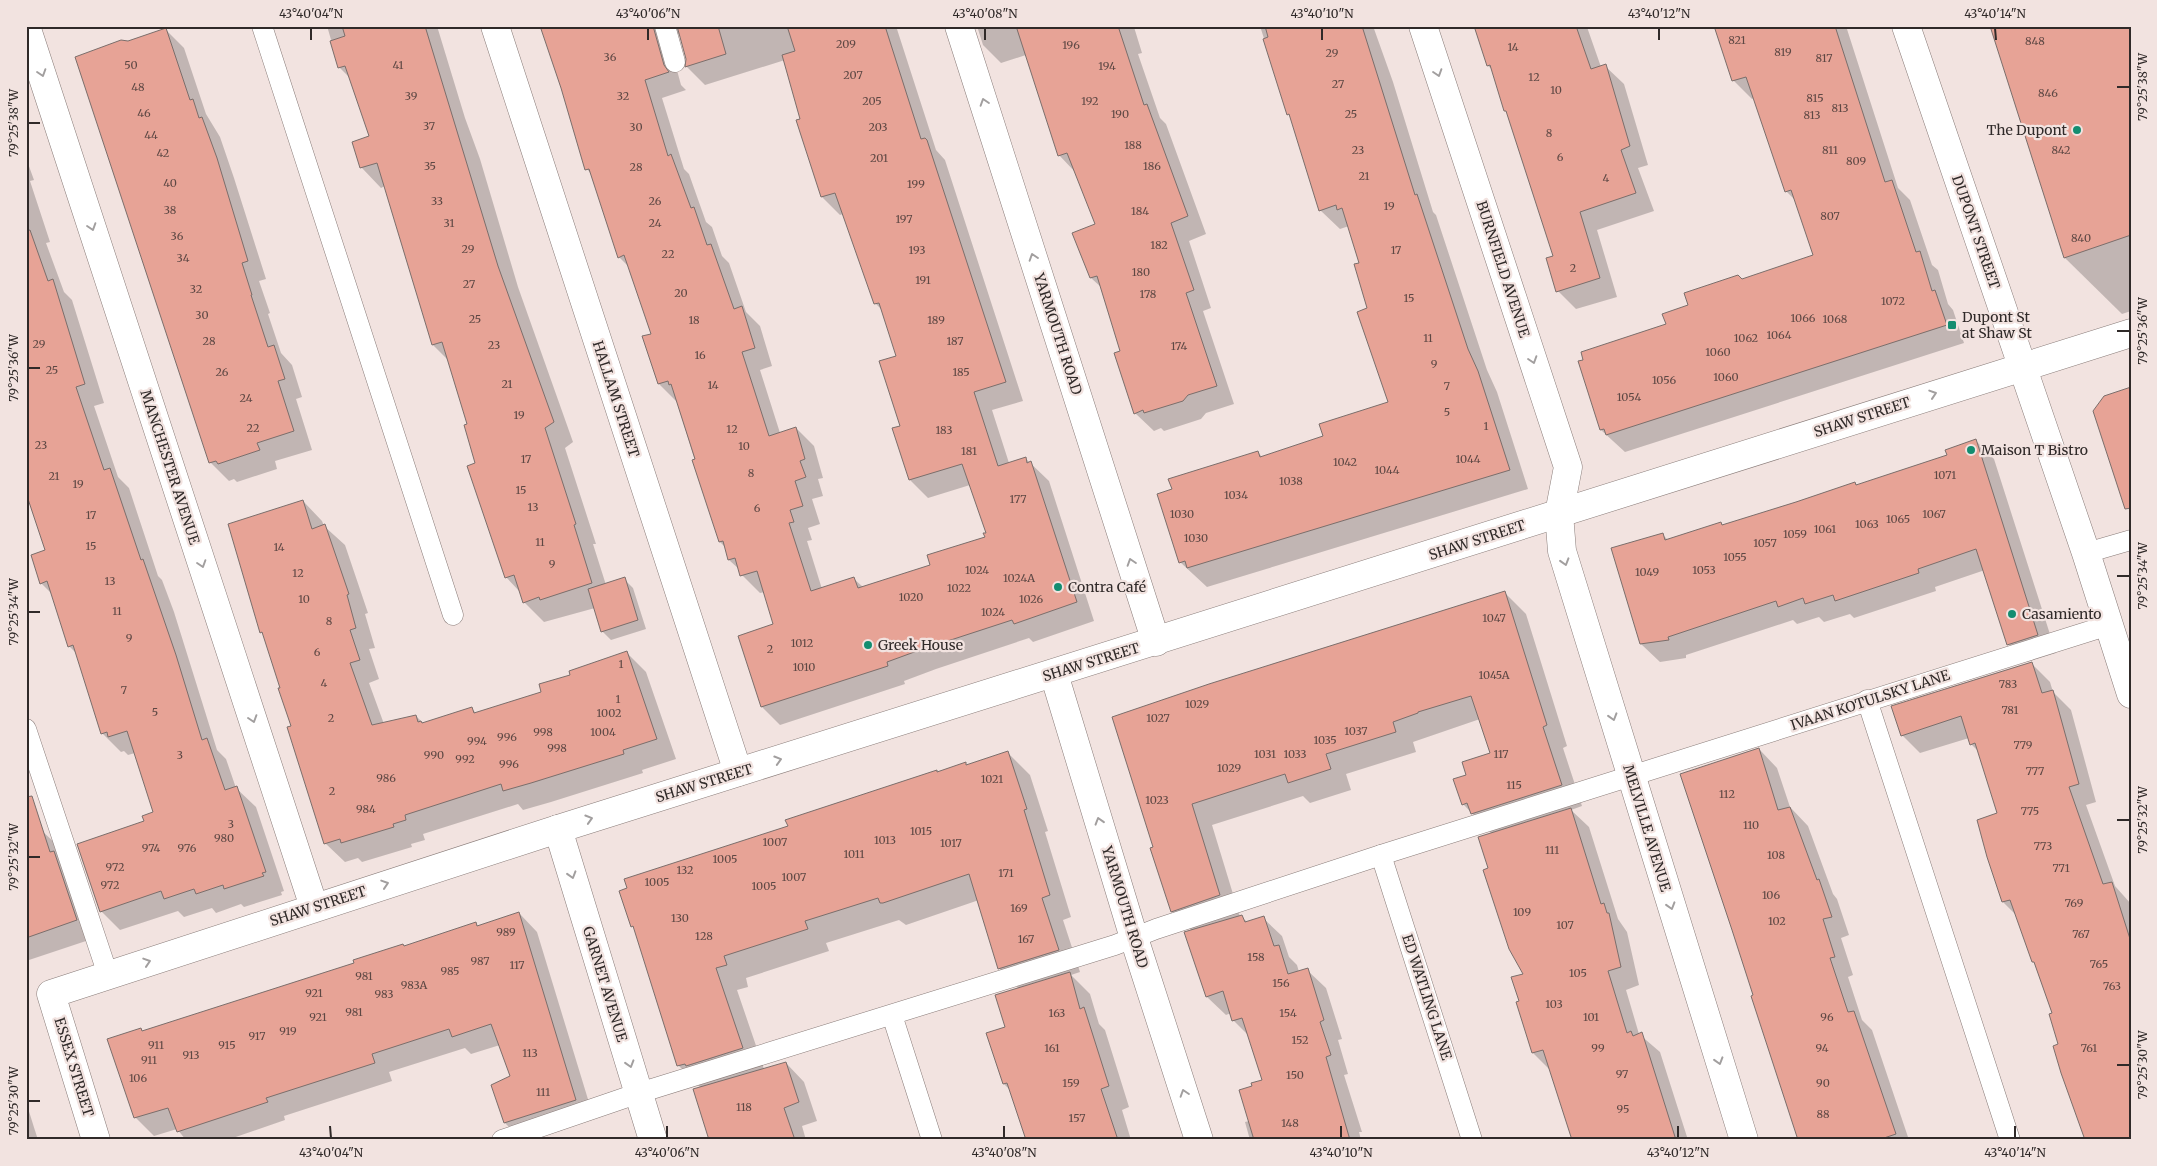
<svg xmlns="http://www.w3.org/2000/svg" width="2157" height="1166" viewBox="0 0 2157 1166" font-family="Merriweather,serif">
<rect width="100%" height="100%" fill="#f2e3e0"/>
<g fill="#0003" fill-rule="evenodd">
<polygon points="327,26 437,26 465,118 480,159 518,287 573,442 565,448 596,544 593,544 606,585 624,579 633,588 646,629 611,640 602,631 595,608 544,622 524,602 520,592 506,577 469,425 448,360 433,345 385,186 381,188 362,168 353,143 371,137 351,79 339,67"/>
<path d="M540 26H896L936 150 945 160 1023 401 992 410 1009 463 1025 458 1049 481 1094 621 1033 642 1029 638 936 669 904 681 905 684 780 725 762 707 739 637 774 625 765 592 760 593 742 575 740 570 729 560 726 548 720 542 677 402 659 384 644 337 652 335 630 268 619 257 592 175 587 169 549 47ZM681 34 688 59 687 67 705 85 785 60 822 197 840 215 843 214 875 303 883 311 897 357 902 427 910 480 928 498 970 485 987 533 986 538 931 566 863 587 854 579 822 589 807 541 812 540 808 528 820 524 812 499 823 496 818 479 823 478 814 446 796 428 780 433 760 370 772 366 760 326 746 312 729 263 722 256 712 227 706 222 689 174 684 169 662 98 686 90 681 85 671 48 675 35Z"/>
<polygon points="977,26 1134,27 1142,53 1138,54 1160,118 1166,124 1206,234 1189,241 1211,308 1203,311 1234,404 1206,413 1201,419 1164,431 1161,428 1154,431 1135,413 1122,352 1102,288 1091,278 1096,224 1076,173 1059,155 1026,55 1001,63 983,45"/>
<polygon points="1260,26 1373,26 1393,82 1433,212 1436,215 1487,370 1497,392 1528,489 1207,587 1180,562 1258,452 1262,457 1324,436 1389,402 1361,264 1349,226 1340,229 1320,210 1292,118 1288,114"/>
<polygon points="1475,26 1589,26 1587,27 1601,67 1605,66 1624,84 1648,165 1638,168 1654,211 1597,230 1617,297 1576,309 1558,291 1554,257 1493,70 1488,66"/>
<polygon points="1728,26 1846,26 1898,188 1910,200 1932,265 1938,270 1948,304 1953,310 1964,343 1625,452 1601,430 1580,362 1667,324 1689,306 1742,281 1814,256 1797,202 1786,191 1754,98 1752,99 1733,80"/>
<polygon points="2131,26 2131,311 2122,314 2065,258"/>
<polygon points="166,30 184,48 206,114 220,137 234,178 266,279 259,281 270,313 268,314 281,353 292,365 302,397 296,399 312,450 275,461 277,469 237,482 234,479 229,481 210,462 128,42"/>
<polygon points="26,158 34,180 30,181 50,242 46,243 64,292 72,300 104,403 94,406 118,477 129,488 158,576 162,580 174,612 217,750 226,759 236,788 256,807 284,891 281,892 282,895 244,907 241,904 216,913 212,908 184,917 178,911 120,930 101,911 145,822 154,812 135,753 128,755 124,751 121,752 102,733 77,654 69,646 52,594 41,583 47,551 26,494"/>
<polygon points="1976,441 1994,459 2056,653 2027,662 2009,644 1985,570 1935,587 1936,591 1854,618 1850,614 1824,622 1819,617 1797,624 1793,620 1686,655 1686,658 1660,662 1641,644 1663,535 1668,540 1721,523 1723,526 1797,503 1855,483 1858,486 1948,456"/>
<polygon points="303,501 322,521 324,526 345,545 368,613 365,614 375,648 369,649 379,679 369,683 384,724 416,716 424,724 472,709 477,714 543,692 572,676 626,652 646,672 676,759 642,770 643,773 551,802 523,810 518,804 423,834 425,840 411,844 412,847 362,862 358,858 345,862 325,843 281,688 264,635 261,632"/>
<polygon points="1505,593 1526,614 1567,746 1563,748 1582,806 1571,810 1589,827 1618,919 1627,932 1639,985 1626,990 1639,1034 1660,1052 1688,1140 1574,1140 1551,1071 1533,1053 1521,1002 1525,974 1490,869 1492,834 1463,804 1468,776 1492,754 1480,719 1413,742 1416,752 1346,774 1351,790 1310,803 1303,796 1212,825 1240,917 1248,922 1263,918 1282,936 1289,957 1297,965 1299,972 1307,970 1326,988 1342,1039 1338,1040 1348,1074 1344,1075 1362,1132 1359,1132 1361,1140 1250,1140 1245,1122 1249,1121 1254,1087 1263,1081 1249,1036 1233,1020 1231,1013 1226,1015 1207,997 1186,933 1192,931 1172,911 1155,848 1113,718"/>
<polygon points="2031,663 2050,682 2053,692 2071,710 2096,802 2086,805 2115,886 2131,904 2131,1140 2060,1045 2053,1014 2017,916 2003,902 1998,813 1979,752 1971,744 1969,738 1920,753 1902,735"/>
<polygon points="1759,749 1777,768 1790,807 1808,826 1833,894 1837,899 1849,935 1841,938 1853,975 1848,977 1862,1020 1872,1030 1909,1140 1798,1140 1755,996"/>
<polygon points="1008,753 1030,775 1048,831 1045,832 1071,917 1063,920 1080,972 1071,975 1090,994 1099,1024 1105,1030 1129,1107 1122,1110 1131,1140 1037,1140 1010,1090 1004,1084 1006,1027 1019,989 999,968 979,900 906,925 899,920 826,943 829,951 746,978 748,987 737,990 764,1069 786,1063 804,1082 817,1121 802,1126 806,1140 711,1140 701,1088 679,1066 635,929 632,926 790,827 938,773"/>
<polygon points="39,828 58,846 95,938 26,961 26,832"/>
<polygon points="519,913 537,932 594,1119 522,1140 505,1123 493,1085 511,1077 500,1045 471,1054 465,1048 389,1072 392,1081 284,1116 285,1120 227,1140 186,1140 177,1129 154,1136 136,1118 109,1040 141,1030 144,1032 476,924 478,926"/>
<polygon points="26,1102 38,1140 26,1140"/>
</g>
<g fill="#e7a396" stroke="#7b6e6b">
<polygon points="342,26 425,26 498,266 554,422 545,428 576,524 574,525 592,583 540,600 539,597 523,603 514,575 505,578 467,466 475,463 464,425 467,424 442,342 432,345 377,163 360,168 352,142 369,136 345,66 338,68 330,41 345,36"/>
<polygon points="540,26 653,26 664,65 669,72 645,80 668,156 671,154 691,208 694,207 707,245 711,244 734,309 742,306 755,348 742,352 769,436 796,427 805,459 800,461 806,477 795,481 803,506 790,510 794,522 789,523 811,591 854,577 858,588 930,565 927,555 985,537 983,533 986,533 962,464 909,480 892,428 900,426 879,361 896,356 879,303 874,304 835,193 821,197 796,120 800,119 782,55 795,51 787,26 885,26 921,139 925,138 927,140 1006,382 974,392 998,466 1026,457 1027,463 1031,461 1077,602 1014,624 1012,620 917,651 887,662 888,666 761,707 738,636 773,624 757,571 740,576 735,558 728,560 723,541 719,542 692,460 695,459 671,384 669,385 668,381 658,384 642,336 651,334 624,255 618,258 589,169 585,170 561,88"/>
<polygon points="677,26 718,26 726,54 685,67 686,59"/>
<polygon points="1016,26 1118,26 1144,105 1147,104 1188,216 1171,223 1194,290 1186,293 1217,386 1188,395 1183,401 1144,413 1143,410 1134,414 1114,353 1120,351 1097,276 1090,278 1072,233 1095,224 1067,153 1058,156"/>
<polygon points="1265,26 1362,26 1415,195 1417,194 1468,349 1478,371 1510,470 1187,568 1185,561 1179,563 1157,494 1172,489 1168,479 1258,451 1260,457 1323,436 1319,424 1388,402 1357,312 1367,308 1354,264 1359,263 1342,208 1337,210 1336,205 1319,211 1289,114 1287,115 1263,39 1268,37"/>
<polygon points="1474,26 1576,26 1591,69 1606,64 1630,146 1621,150 1636,193 1580,212 1600,278 1556,292 1546,258 1553,256 1506,111 1504,111 1490,65 1487,66"/>
<polygon points="1714,26 1835,26 1885,182 1892,180 1916,252 1920,251 1932,291 1935,290 1947,325 1606,435 1604,429 1600,430 1578,361 1583,360 1581,352 1666,324 1662,314 1688,305 1684,293 1738,275 1742,279 1813,255 1791,190 1785,192 1746,77 1732,81"/>
<polygon points="1990,26 2131,26 2131,235 2064,258"/>
<polygon points="166,28 190,100 193,99 199,118 202,117 217,158 248,261 242,263 252,295 251,295 268,347 274,345 285,379 278,381 294,431 257,443 260,450 218,464 216,461 209,463 75,57 121,40 128,41"/>
<polygon points="30,230 48,281 53,279 85,384 76,387 104,470 110,468 141,560 143,559 176,655 202,740 207,738 225,790 237,786 266,872 262,873 264,876 224,889 223,885 196,894 194,889 164,899 161,891 100,912 77,844 144,821 142,816 153,812 127,731 108,737 107,732 101,734 73,645 68,647 47,581 40,584 31,555 45,550 26,493 26,231"/>
<polygon points="2131,387 2131,508 2125,509 2093,411 2104,396"/>
<polygon points="1976,439 2038,635 2007,645 1976,549 1918,569 1919,573 1835,601 1833,595 1805,604 1803,598 1778,607 1776,601 1668,637 1669,640 1640,644 1611,548 1663,533 1665,540 1721,522 1722,525 1796,502 1855,482 1856,485 1947,455 1945,450"/>
<polygon points="303,500 312,529 325,524 349,594 347,595 356,628 350,630 360,660 350,663 372,725 416,715 418,722 421,721 422,723 472,707 474,713 541,692 539,684 570,675 569,671 627,651 657,739 623,750 624,754 531,783 503,791 501,784 405,815 406,820 393,824 394,827 341,843 340,839 324,844 287,727 291,726 278,688 280,688 262,632 260,633 228,524"/>
<polygon points="625,577 638,620 601,632 588,589"/>
<polygon points="1505,591 1547,725 1543,727 1562,785 1471,814 1467,803 1462,805 1453,779 1466,775 1462,762 1490,753 1471,696 1418,712 1418,713 1393,722 1396,732 1326,754 1331,769 1288,783 1285,774 1192,804 1220,895 1171,912 1150,848 1153,847 1112,717 1209,684"/>
<polygon points="2032,662 2042,693 2053,690 2079,784 2069,787 2103,884 2112,882 2131,942 2131,1140 2085,1140 2061,1073 2053,1046 2058,1044 2049,1014 2052,1013 2034,962 2032,962 2010,900 2002,902 1987,857 1977,820 1997,813 1975,743 1970,745 1961,716 1901,736 1891,706"/>
<polygon points="1759,748 1778,810 1790,807 1817,880 1819,879 1832,917 1823,919 1835,957 1830,958 1848,1012 1854,1011 1896,1134 1878,1140 1798,1140 1751,996 1753,995 1732,930 1680,774"/>
<polygon points="1008,751 1027,809 1024,810 1050,895 1042,898 1059,950 998,969 969,874 883,903 880,903 878,898 805,921 808,929 724,956 727,965 716,968 743,1048 686,1066 685,1064 677,1066 633,926 631,927 619,891 627,888 624,879 788,826 785,820 937,770 937,772 966,762 966,765"/>
<polygon points="32,796 50,852 54,851 77,920 26,938 26,797"/>
<polygon points="1571,808 1601,904 1604,903 1607,913 1609,913 1621,967 1608,971 1627,1033 1631,1031 1633,1036 1642,1032 1676,1140 1572,1140 1543,1050 1532,1053 1516,1002 1519,1001 1511,977 1523,974 1509,949 1483,870 1488,868 1478,837"/>
<polygon points="519,912 576,1100 504,1123 491,1085 510,1076 491,1024 452,1037 449,1029 372,1054 375,1063 266,1098 268,1102 177,1132 168,1108 134,1118 107,1039 141,1028 142,1031 354,963 353,960 403,944 404,946 476,922 477,926"/>
<polygon points="1242,915 1245,922 1264,916 1274,946 1279,945 1288,974 1308,968 1324,1020 1320,1022 1331,1055 1326,1057 1350,1140 1254,1140 1239,1090 1252,1086 1251,1083 1262,1080 1242,1018 1232,1021 1223,991 1206,997 1184,932"/>
<polygon points="1070,972 1080,1009 1084,1007 1109,1086 1101,1089 1118,1140 1026,1140 1007,1083 1003,1084 986,1033 1005,1027 995,995"/>
<polygon points="786,1062 799,1102 784,1108 795,1140 709,1140 693,1089"/>
</g>
<g fill="none" stroke-linecap="round" stroke-linejoin="round">
<defs>
<g id="lane">
<polyline points="262,26 453,615"/>
<polyline points="665,26 675,62"/>
<polyline points="2086,553 2131,540"/>
<polyline points="1867,700 2010,1140"/>
<polyline points="26,729 108,975"/>
<polyline points="1381,855 1472,1140"/>
<polyline points="892,1015 932,1140"/>
<polyline points="502,1140 639,1093 1115,945 1156,929 1381,855 2109,625"/>
</g>
<g id="street">
<polyline points="26,26 314,907"/>
<polyline points="495,26 738,772"/>
<polyline points="959,26 1156,642"/>
<polyline points="1423,26 1568,467 1559,514 1562,551 1744,1140"/>
<polyline points="1054,674 1134,938 1199,1140"/>
<polyline points="558,829 653,1140"/>
<polyline points="96,1140 51,994 558,829 2131,333"/>
</g>
<polyline id="secondary" points="1906,26 2086,553 2131,694"/>
</defs>
<use href="#lane" stroke="#897c79" stroke-width="21"/>
<use href="#street" stroke="#897c79" stroke-width="29"/>
<use href="#secondary" stroke="#897c79" stroke-width="29"/>
<use href="#lane" stroke="#fff" stroke-width="20"/>
<use href="#street" stroke="#fff" stroke-width="28"/>
<use href="#secondary" stroke="#fff" stroke-width="28"/>
</g>
<defs><path id="oneway-chevron" d="M-2-3.5L2.5 0L-2 3.5" fill="none" stroke-width="1.6" stroke-linecap="round" stroke-linejoin="round" transform="scale(1.25)"/></defs>
<g stroke="#a29f9f">
<use href="#oneway-chevron" transform="translate(42 73) rotate(72)"/>
<use href="#oneway-chevron" transform="translate(1438 73) rotate(72)"/>
<use href="#oneway-chevron" transform="translate(984 102) rotate(-108)"/>
<use href="#oneway-chevron" transform="translate(92 227) rotate(72)"/>
<use href="#oneway-chevron" transform="translate(1033 257) rotate(-108)"/>
<use href="#oneway-chevron" transform="translate(1533 360) rotate(72)"/>
<use href="#oneway-chevron" transform="translate(1933 394) rotate(-18)"/>
<use href="#oneway-chevron" transform="translate(1131 562) rotate(-108)"/>
<use href="#oneway-chevron" transform="translate(1565 562) rotate(73)"/>
<use href="#oneway-chevron" transform="translate(202 564) rotate(72)"/>
<use href="#oneway-chevron" transform="translate(1613 717) rotate(73)"/>
<use href="#oneway-chevron" transform="translate(253 719) rotate(72)"/>
<use href="#oneway-chevron" transform="translate(778 760) rotate(-17)"/>
<use href="#oneway-chevron" transform="translate(589 819) rotate(-17)"/>
<use href="#oneway-chevron" transform="translate(1099 821) rotate(-107)"/>
<use href="#oneway-chevron" transform="translate(572 875) rotate(73)"/>
<use href="#oneway-chevron" transform="translate(385 884) rotate(-18)"/>
<use href="#oneway-chevron" transform="translate(1671 906) rotate(73)"/>
<use href="#oneway-chevron" transform="translate(147 962) rotate(-18)"/>
<use href="#oneway-chevron" transform="translate(1719 1061) rotate(73)"/>
<use href="#oneway-chevron" transform="translate(630 1064) rotate(73)"/>
<use href="#oneway-chevron" transform="translate(1184 1093) rotate(-108)"/>
</g>
<path fill="none" stroke="#302a29" stroke-width="2" d="M311 28V40M648 28V40M985 28V40M1322 28V40M1659 28V40M1995 28 1996 40M2117 87H2130M28 123H40M2117 331H2130M28 368H40M2117 576H2130M28 612H40M2117 820H2130M28 857H40M2117 1065H2130M28 1101H40M330 1126 331 1138M667 1126V1138M1004 1126V1138M1341 1126V1138M1678 1126V1138M2015 1126V1138"/>
<g fill="#148d70" stroke="#f2e3e0" stroke-width="2">
<circle cx="2077" cy="130" r="5"/>
<rect x="1947" y="320" width="10" height="10" rx="2.5"/>
<circle cx="1971" cy="450" r="5"/>
<circle cx="1058" cy="587" r="5"/>
<circle cx="2012" cy="614" r="5"/>
<circle cx="868" cy="645" r="5"/>
</g>
<g text-anchor="middle" dominant-baseline="central" stroke-width="4.5" stroke-linejoin="round" paint-order="stroke">
<g font-size="11" fill="#5e4844">
<text x="1737" y="40">821</text>
<text x="2035" y="41">848</text>
<text x="846" y="44">209</text>
<text x="1071" y="45">196</text>
<text x="1513" y="47">14</text>
<text x="1783" y="52">819</text>
<text x="1332" y="53">29</text>
<text x="610" y="57">36</text>
<text x="1824" y="58">817</text>
<text x="131" y="65">50</text>
<text x="398" y="65">41</text>
<text x="1107" y="66">194</text>
<text x="853" y="75">207</text>
<text x="1534" y="77">12</text>
<text x="1338" y="84">27</text>
<text x="138" y="87">48</text>
<text x="1556" y="90">10</text>
<text x="2048" y="93">846</text>
<text x="411" y="96">39</text>
<text x="623" y="96">32</text>
<text x="1815" y="98">815</text>
<text x="872" y="101">205</text>
<text x="1090" y="101">192</text>
<text x="1840" y="108">813</text>
<text x="144" y="113">46</text>
<text x="1120" y="114">190</text>
<text x="1351" y="114">25</text>
<text x="1812" y="115">813</text>
<text x="429" y="126">37</text>
<text x="636" y="127">30</text>
<text x="878" y="127">203</text>
<text x="1549" y="133">8</text>
<text x="151" y="135">44</text>
<text x="1133" y="145">188</text>
<text x="1358" y="150">23</text>
<text x="1830" y="150">811</text>
<text x="2061" y="150">842</text>
<text x="163" y="153">42</text>
<text x="1560" y="157">6</text>
<text x="879" y="158">201</text>
<text x="1856" y="161">809</text>
<text x="430" y="166">35</text>
<text x="1152" y="166">186</text>
<text x="636" y="167">28</text>
<text x="1364" y="176">21</text>
<text x="1606" y="178">4</text>
<text x="170" y="183">40</text>
<text x="916" y="184">199</text>
<text x="437" y="201">33</text>
<text x="655" y="201">26</text>
<text x="1389" y="206">19</text>
<text x="170" y="210">38</text>
<text x="1140" y="211">184</text>
<text x="1830" y="216">807</text>
<text x="904" y="219">197</text>
<text x="449" y="223">31</text>
<text x="655" y="223">24</text>
<text x="177" y="236">36</text>
<text x="2081" y="238">840</text>
<text x="1159" y="245">182</text>
<text x="468" y="249">29</text>
<text x="917" y="250">193</text>
<text x="1396" y="250">17</text>
<text x="668" y="254">22</text>
<text x="183" y="258">34</text>
<text x="1573" y="268">2</text>
<text x="1141" y="272">180</text>
<text x="923" y="280">191</text>
<text x="469" y="284">27</text>
<text x="196" y="289">32</text>
<text x="681" y="293">20</text>
<text x="1148" y="294">178</text>
<text x="1409" y="298">15</text>
<text x="1893" y="301">1072</text>
<text x="202" y="315">30</text>
<text x="1803" y="318">1066</text>
<text x="475" y="319">25</text>
<text x="1835" y="319">1068</text>
<text x="694" y="320">18</text>
<text x="936" y="320">189</text>
<text x="1779" y="335">1064</text>
<text x="1428" y="338">11</text>
<text x="1746" y="338">1062</text>
<text x="209" y="341">28</text>
<text x="955" y="341">187</text>
<text x="39" y="344">29</text>
<text x="494" y="345">23</text>
<text x="1179" y="346">174</text>
<text x="1718" y="352">1060</text>
<text x="700" y="355">16</text>
<text x="1434" y="364">9</text>
<text x="52" y="370">25</text>
<text x="222" y="372">26</text>
<text x="961" y="372">185</text>
<text x="1726" y="377">1060</text>
<text x="1664" y="380">1056</text>
<text x="507" y="384">21</text>
<text x="713" y="385">14</text>
<text x="1447" y="386">7</text>
<text x="1629" y="397">1054</text>
<text x="246" y="398">24</text>
<text x="1447" y="412">5</text>
<text x="519" y="415">19</text>
<text x="1486" y="426">1</text>
<text x="253" y="428">22</text>
<text x="732" y="429">12</text>
<text x="944" y="430">183</text>
<text x="41" y="445">23</text>
<text x="744" y="446">10</text>
<text x="969" y="451">181</text>
<text x="526" y="459">17</text>
<text x="1468" y="459">1044</text>
<text x="1345" y="462">1042</text>
<text x="1387" y="470">1044</text>
<text x="751" y="473">8</text>
<text x="1945" y="475">1071</text>
<text x="54" y="476">21</text>
<text x="1291" y="481">1038</text>
<text x="78" y="484">19</text>
<text x="521" y="490">15</text>
<text x="1236" y="495">1034</text>
<text x="1018" y="499">177</text>
<text x="533" y="507">13</text>
<text x="757" y="508">6</text>
<text x="1182" y="514">1030</text>
<text x="1934" y="514">1067</text>
<text x="91" y="515">17</text>
<text x="1898" y="519">1065</text>
<text x="1867" y="524">1063</text>
<text x="1825" y="529">1061</text>
<text x="1795" y="534">1059</text>
<text x="1196" y="538">1030</text>
<text x="540" y="542">11</text>
<text x="1765" y="543">1057</text>
<text x="91" y="546">15</text>
<text x="279" y="547">14</text>
<text x="1735" y="557">1055</text>
<text x="552" y="564">9</text>
<text x="977" y="570">1024</text>
<text x="1704" y="570">1053</text>
<text x="1647" y="572">1049</text>
<text x="298" y="573">12</text>
<text x="1019" y="578">1024A</text>
<text x="110" y="581">13</text>
<text x="959" y="588">1022</text>
<text x="911" y="597">1020</text>
<text x="304" y="599">10</text>
<text x="1031" y="599">1026</text>
<text x="117" y="611">11</text>
<text x="993" y="612">1024</text>
<text x="1494" y="618">1047</text>
<text x="329" y="621">8</text>
<text x="129" y="638">9</text>
<text x="802" y="643">1012</text>
<text x="770" y="649">2</text>
<text x="317" y="652">6</text>
<text x="621" y="664">1</text>
<text x="804" y="667">1010</text>
<text x="1494" y="675">1045A</text>
<text x="324" y="683">4</text>
<text x="2008" y="684">783</text>
<text x="124" y="690">7</text>
<text x="618" y="699">1</text>
<text x="1197" y="704">1029</text>
<text x="2010" y="710">781</text>
<text x="155" y="712">5</text>
<text x="609" y="713">1002</text>
<text x="331" y="718">2</text>
<text x="1158" y="718">1027</text>
<text x="1356" y="731">1037</text>
<text x="543" y="732">998</text>
<text x="603" y="732">1004</text>
<text x="507" y="737">996</text>
<text x="1325" y="740">1035</text>
<text x="477" y="741">994</text>
<text x="2023" y="745">779</text>
<text x="557" y="748">998</text>
<text x="1265" y="754">1031</text>
<text x="1295" y="754">1033</text>
<text x="1501" y="754">117</text>
<text x="180" y="755">3</text>
<text x="434" y="755">990</text>
<text x="465" y="759">992</text>
<text x="509" y="764">996</text>
<text x="1229" y="768">1029</text>
<text x="2035" y="771">777</text>
<text x="386" y="778">986</text>
<text x="992" y="779">1021</text>
<text x="1514" y="785">115</text>
<text x="332" y="791">2</text>
<text x="1727" y="794">112</text>
<text x="1157" y="800">1023</text>
<text x="366" y="809">984</text>
<text x="2030" y="811">775</text>
<text x="231" y="824">3</text>
<text x="1751" y="825">110</text>
<text x="921" y="831">1015</text>
<text x="224" y="838">980</text>
<text x="885" y="840">1013</text>
<text x="775" y="842">1007</text>
<text x="951" y="843">1017</text>
<text x="2043" y="846">773</text>
<text x="151" y="848">974</text>
<text x="187" y="848">976</text>
<text x="1552" y="850">111</text>
<text x="854" y="854">1011</text>
<text x="1776" y="855">108</text>
<text x="725" y="859">1005</text>
<text x="115" y="867">972</text>
<text x="2061" y="868">771</text>
<text x="685" y="870">132</text>
<text x="1006" y="873">171</text>
<text x="794" y="877">1007</text>
<text x="657" y="882">1005</text>
<text x="110" y="885">972</text>
<text x="764" y="886">1005</text>
<text x="1771" y="895">106</text>
<text x="2074" y="903">769</text>
<text x="1019" y="908">169</text>
<text x="1522" y="912">109</text>
<text x="680" y="918">130</text>
<text x="1777" y="921">102</text>
<text x="1565" y="925">107</text>
<text x="506" y="932">989</text>
<text x="2081" y="934">767</text>
<text x="704" y="936">128</text>
<text x="1026" y="939">167</text>
<text x="1256" y="957">158</text>
<text x="480" y="961">987</text>
<text x="2099" y="964">765</text>
<text x="517" y="965">117</text>
<text x="450" y="971">985</text>
<text x="1578" y="973">105</text>
<text x="364" y="976">981</text>
<text x="1281" y="983">156</text>
<text x="414" y="985">983A</text>
<text x="2112" y="986">763</text>
<text x="314" y="993">921</text>
<text x="384" y="994">983</text>
<text x="1554" y="1004">103</text>
<text x="354" y="1012">981</text>
<text x="1057" y="1013">163</text>
<text x="1288" y="1013">154</text>
<text x="318" y="1017">921</text>
<text x="1591" y="1017">101</text>
<text x="1827" y="1017">96</text>
<text x="288" y="1031">919</text>
<text x="257" y="1036">917</text>
<text x="1300" y="1040">152</text>
<text x="156" y="1045">911</text>
<text x="227" y="1045">915</text>
<text x="1052" y="1048">161</text>
<text x="1598" y="1048">99</text>
<text x="1822" y="1048">94</text>
<text x="2089" y="1048">761</text>
<text x="530" y="1053">113</text>
<text x="191" y="1055">913</text>
<text x="149" y="1060">911</text>
<text x="1622" y="1074">97</text>
<text x="1295" y="1075">150</text>
<text x="138" y="1078">106</text>
<text x="1071" y="1083">159</text>
<text x="1823" y="1083">90</text>
<text x="543" y="1092">111</text>
<text x="744" y="1107">118</text>
<text x="1623" y="1109">95</text>
<text x="1823" y="1114">88</text>
<text x="1077" y="1118">157</text>
<text x="1290" y="1123">148</text>
</g>
<g font-size="14" fill="#302a29" stroke="#f2e3e0" text-anchor="start">
<text x="2067" y="130" text-anchor="end">The Dupont</text>
<text x="1962" y="317">Dupont St<tspan x="1962" dy="16">at Shaw St</tspan></text>
<text x="1981" y="450">Maison T Bistro</text>
<text x="1068" y="587">Contra Café</text>
<text x="2022" y="614">Casamiento</text>
<text x="878" y="645">Greek House</text>
</g>
<g font-size="14" fill="#302a29" stroke="#f2e3e0">
<text transform="translate(1976 232) rotate(71)">DUPONT STREET</text>
<text transform="translate(1503 269) rotate(72)">BURNFIELD AVENUE</text>
<text transform="translate(1058 334) rotate(72)">YARMOUTH ROAD</text>
<text transform="translate(616 399) rotate(72)">HALLAM STREET</text>
<text transform="translate(1862 417) rotate(-18)">SHAW STREET</text>
<text transform="translate(170 467) rotate(72)">MANCHESTER AVENUE</text>
<text transform="translate(1477 540) rotate(-18)">SHAW STREET</text>
<text transform="translate(1091 662) rotate(-17)">SHAW STREET</text>
<text transform="translate(1870 700) rotate(-18)">IVAAN KOTULSKY LANE</text>
<text transform="translate(704 783) rotate(-17)">SHAW STREET</text>
<text transform="translate(1647 828) rotate(73)">MELVILLE AVENUE</text>
<text transform="translate(318 906) rotate(-18)">SHAW STREET</text>
<text transform="translate(1125 907) rotate(73)">YARMOUTH ROAD</text>
<text transform="translate(605 984) rotate(73)">GARNET AVENUE</text>
<text transform="translate(1427 997) rotate(72)">ED WATLING LANE</text>
<text transform="translate(74 1067) rotate(73)">ESSEX STREET</text>
</g>
</g>
<rect width="2157" height="1166" fill="none" stroke="#f2e3e0" stroke-width="55"/>
<rect x="28" y="28" width="2102" height="1110" fill="none" stroke="#302a29" stroke-width="2"/>
<g font-size="12" text-anchor="middle" fill="#302a29">
<text x="311" y="18">43°40'04"N</text>
<text x="648" y="18">43°40'06"N</text>
<text x="985" y="18">43°40'08"N</text>
<text x="1322" y="18">43°40'10"N</text>
<text x="1659" y="18">43°40'12"N</text>
<text x="1995" y="18">43°40'14"N</text>
<text transform="translate(2143 87) rotate(-90)" y="4">79°25'38"W</text>
<text transform="translate(14 123) rotate(-90)" y="4">79°25'38"W</text>
<text transform="translate(2143 331) rotate(-90)" y="4">79°25'36"W</text>
<text transform="translate(14 368) rotate(-90)" y="4">79°25'36"W</text>
<text transform="translate(2143 576) rotate(-90)" y="4">79°25'34"W</text>
<text transform="translate(14 612) rotate(-90)" y="4">79°25'34"W</text>
<text transform="translate(2143 820) rotate(-90)" y="4">79°25'32"W</text>
<text transform="translate(14 857) rotate(-90)" y="4">79°25'32"W</text>
<text transform="translate(2143 1065) rotate(-90)" y="4">79°25'30"W</text>
<text transform="translate(14 1101) rotate(-90)" y="4">79°25'30"W</text>
<text x="331" y="1157">43°40'04"N</text>
<text x="667" y="1157">43°40'06"N</text>
<text x="1004" y="1157">43°40'08"N</text>
<text x="1341" y="1157">43°40'10"N</text>
<text x="1678" y="1157">43°40'12"N</text>
<text x="2015" y="1157">43°40'14"N</text>
</g>
</svg>
